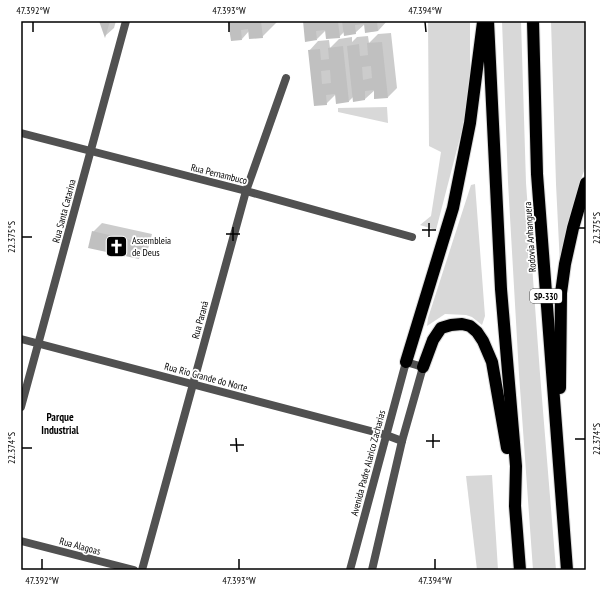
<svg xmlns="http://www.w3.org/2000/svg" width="607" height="591" viewBox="0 0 607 591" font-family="'PT Sans Narrow',sans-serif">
<rect width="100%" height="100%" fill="#fff"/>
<g fill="#d8d8d8">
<polygon points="428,21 470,21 470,91 462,130 436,230 420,225 431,216 441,152 429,146"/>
<polygon points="502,21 521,21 526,183 540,374 556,570 533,570 519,374 508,182"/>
<polygon points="551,21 586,21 586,166 579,184 560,265 556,184"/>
<polygon points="387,107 388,123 338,112 338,108"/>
<polygon points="475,184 485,316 482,325 472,317 466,315 445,314 427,326 428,318 471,185"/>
<polygon points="492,475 498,570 477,570 466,476"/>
</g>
<g fill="#0003">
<polygon points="100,21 116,21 114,28 105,36"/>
<polygon points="229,21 278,21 262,37 249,31 242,39"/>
<polygon points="304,21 387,21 378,31 366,32 365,24 355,33 344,32 339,37 326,30 317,39"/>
<polygon points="391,33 397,88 388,97 375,90 365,99 354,101 354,96 349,101 336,94 326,104 309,51 318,41 329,40 330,48 339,39 352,37 352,42 357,37 368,36 369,43 378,34"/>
<polygon points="102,223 152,234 148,249 139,258 93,232"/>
</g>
<g fill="#c0c0c0" fill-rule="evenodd">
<polygon points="99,21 110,21 105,38"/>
<polygon points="228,21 261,21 263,38 249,39 248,29 241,30 242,40 231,41"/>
<polygon points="303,21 338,21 340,38 326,39 325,30 316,31 317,40 305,42"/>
<polygon points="342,21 377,21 378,31 365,33 364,24 355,25 356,34 344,36"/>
<path d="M382 42 388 98 374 99V90L365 91V100L353 102 347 46 359 44 360 56 368 55 367 43ZM371 66 372 78 363 80 362 67Z"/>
<path d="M343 46 349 102 336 104 335 94 326 95 327 105 314 106 308 50 320 49 321 60 329 59 328 48ZM330 70 331 83 322 84 321 71Z"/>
<polygon points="92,231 144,243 139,259 88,248"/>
</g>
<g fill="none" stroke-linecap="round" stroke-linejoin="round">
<defs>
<g id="motorway">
<polyline points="488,21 501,289 516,466 515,506 520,570"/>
<polyline points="533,21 537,174 567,570"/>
<polyline points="406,362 453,208 470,123 483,22"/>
<polyline points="423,367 433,340 441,328 451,325 462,324 470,326 477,332 483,341 492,362 507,448"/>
<polyline points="560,388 561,293 565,264 573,228 586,183"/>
</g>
</defs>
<use href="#motorway" stroke="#dbdbdb" stroke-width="14"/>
<g stroke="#515151" stroke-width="8">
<polyline points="21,133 246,191 412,237"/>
<polyline points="21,339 386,435"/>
<polyline points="21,407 126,21"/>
<polyline points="21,541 134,570"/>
<polyline points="142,570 246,191 286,78"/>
</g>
<g stroke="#515151" stroke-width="8">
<polyline points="386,435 402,441"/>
<polyline points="350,570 406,362 423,367 402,441 372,570"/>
</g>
<use href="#motorway" stroke="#000" stroke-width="12"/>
</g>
<path fill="none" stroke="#000" stroke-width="1.5" d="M33 22V32M229 22V32M425 22 426 32M429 223V237M233 227V241M575 228H585M422 230H436M226 234H240M22 237H32M433 434V448M236 438 237 452M575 439H585M426 441H440M230 445H244M22 448H32M42 559V569M239 559V569M435 559V569"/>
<defs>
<symbol id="church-square" viewBox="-11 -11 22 22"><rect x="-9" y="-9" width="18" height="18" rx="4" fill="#000" stroke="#fff"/><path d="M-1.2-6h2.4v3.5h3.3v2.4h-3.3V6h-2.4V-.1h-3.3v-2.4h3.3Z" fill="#fff"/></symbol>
</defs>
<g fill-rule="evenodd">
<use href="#church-square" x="104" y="234" width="25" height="25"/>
</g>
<g text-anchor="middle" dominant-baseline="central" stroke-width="3.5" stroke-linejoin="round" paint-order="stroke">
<rect fill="#fff" stroke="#4c4c4c" stroke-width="1" x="530" y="289" width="32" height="14" rx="3"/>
<g font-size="9" font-weight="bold" fill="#000">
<text x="546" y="296">SP-330</text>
</g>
<g font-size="10" fill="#000" stroke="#fff">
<text transform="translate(219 174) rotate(14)">Rua Pernambuco</text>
<text transform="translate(64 211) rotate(-75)">Rua Santa Catarina</text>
<text transform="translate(530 237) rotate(-94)">Rodovia Anhanguera</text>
<text transform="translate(200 320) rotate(-75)">Rua Paraná</text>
<text transform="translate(206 377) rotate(15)">Rua Rio Grande do Norte</text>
<text transform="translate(368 463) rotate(-75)">Avenida Padre Alarico Zacharias</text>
<text transform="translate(80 546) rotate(15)">Rua Alagoas</text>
</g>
<g font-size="10" fill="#000" stroke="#fff" text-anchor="start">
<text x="132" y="240">Assembleia<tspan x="132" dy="12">de Deus</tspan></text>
</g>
<g font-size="11" font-weight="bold" fill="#000" stroke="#fff">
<text x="60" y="417">Parque<tspan x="60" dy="13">Industrial</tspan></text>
</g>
</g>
<rect width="607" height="591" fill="none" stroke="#ffffff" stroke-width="44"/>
<rect x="22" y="22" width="563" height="547" fill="none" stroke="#000" stroke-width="1.5"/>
<g font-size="10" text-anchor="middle" fill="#000">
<text x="33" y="14">47.392°W</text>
<text x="229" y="14">47.393°W</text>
<text x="425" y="14">47.394°W</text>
<text transform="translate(596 228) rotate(-90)" y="4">22.375°S</text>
<text transform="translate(11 237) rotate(-90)" y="4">22.375°S</text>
<text transform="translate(596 439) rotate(-90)" y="4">22.374°S</text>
<text transform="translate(11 448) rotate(-90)" y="4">22.374°S</text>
<text x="42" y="584">47.392°W</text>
<text x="239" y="584">47.393°W</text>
<text x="435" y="584">47.394°W</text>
</g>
</svg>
